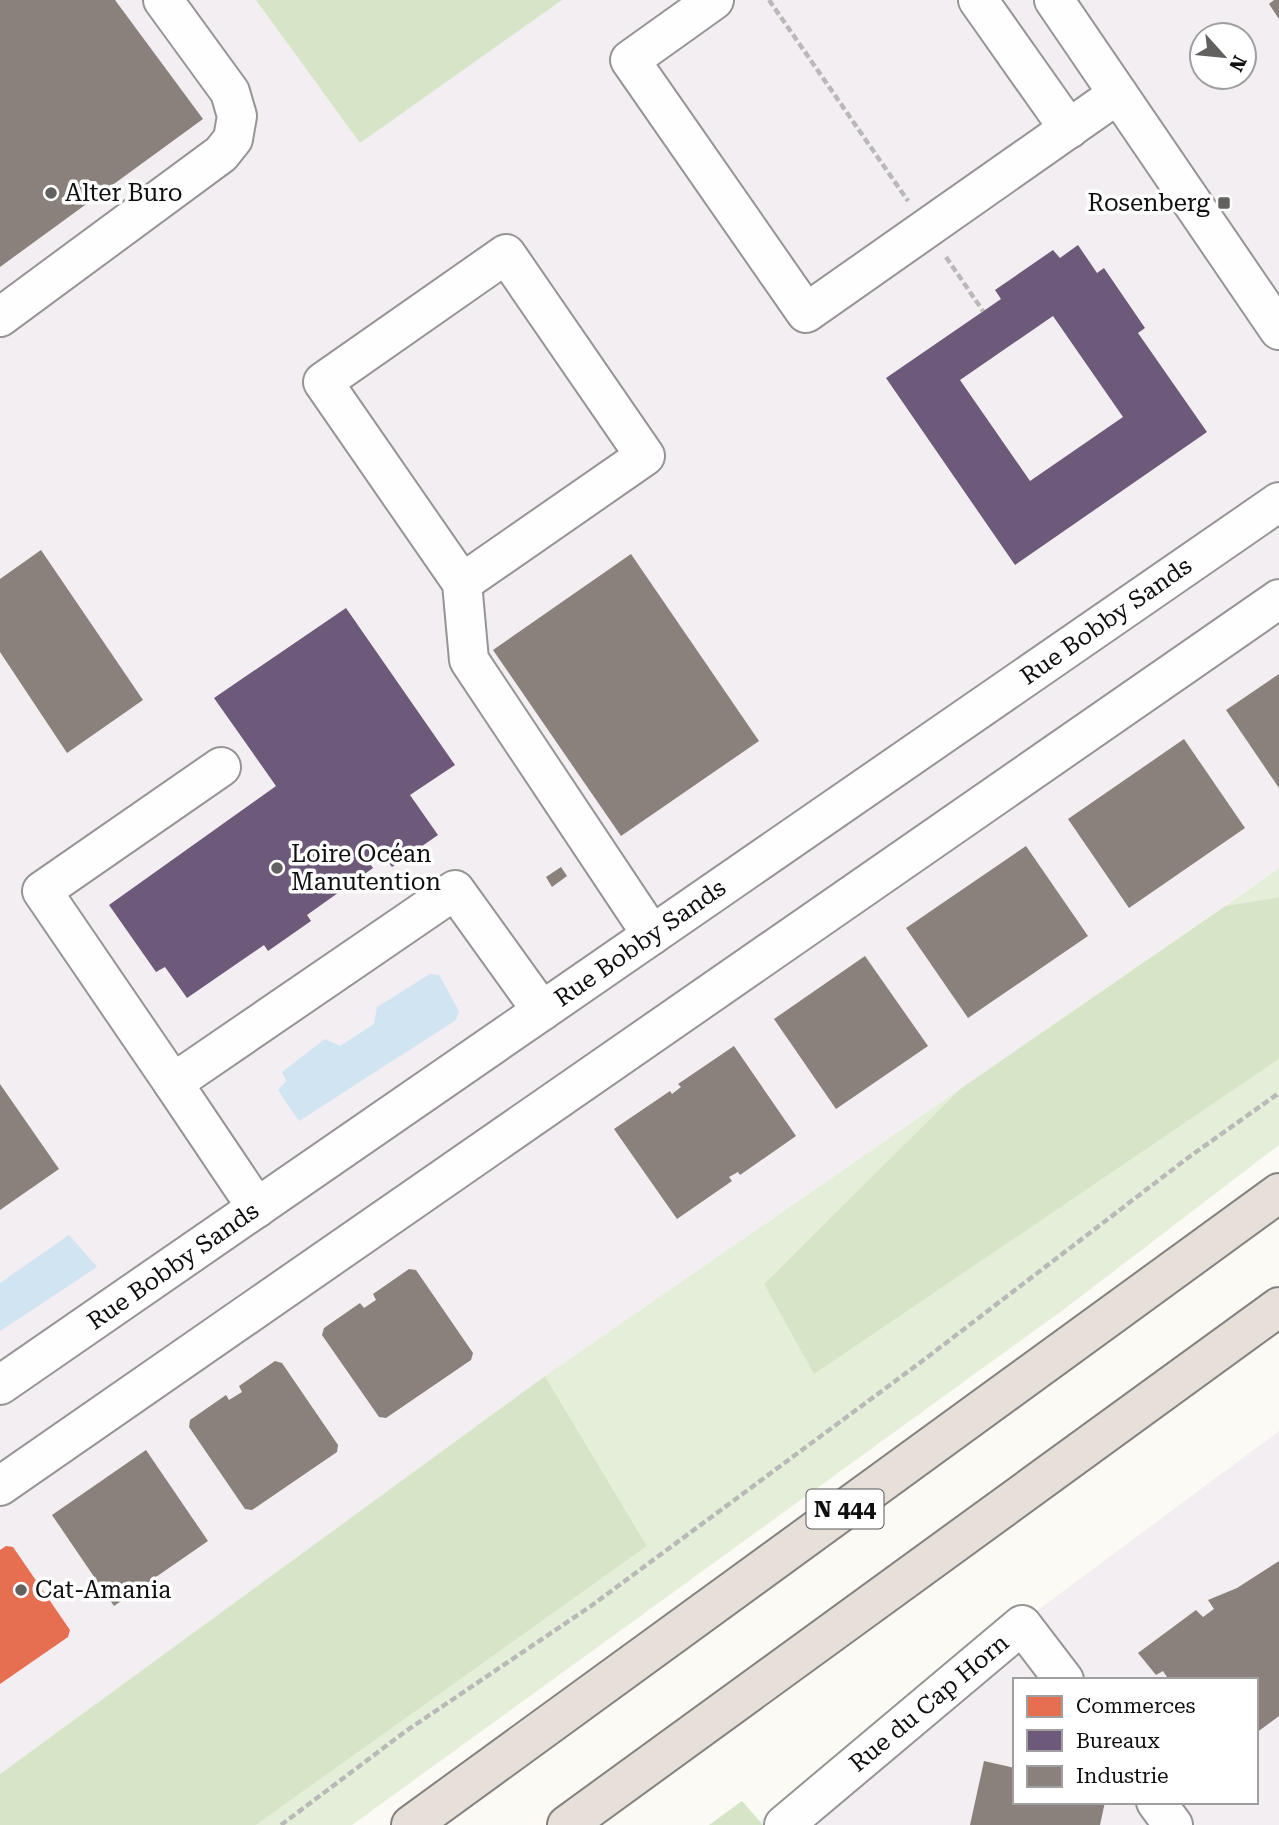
<svg xmlns="http://www.w3.org/2000/svg" width="1279" height="1825" viewBox="0 0 1279 1825" font-family="'Roboto Serif',serif">
<rect width="100%" height="100%" fill="#fbfaf5"/>
<g fill="#f3eef1" fill-rule="evenodd">
<path d="M0 0H1279V868L545 1376 0 1774ZM1202 35H1244V77H1202Z"/>
<path d="M1279 1431V1825H763L760 1821 1046 1604ZM1015 1680H1256V1802H1015Z"/>
</g>
<g fill="#e5eed8">
<polygon points="1279,868 1279,897 1225,906"/>
<polygon points="1279,1059 1279,1145 1067,1307 352,1825 256,1825 647,1546 545,1376 960,1089 765,1283 814,1373"/>
</g>
<g fill="#d6e5c7">
<polygon points="256,0 562,0 360,143"/>
<polygon points="1279,897 1279,1059 814,1374 764,1284 960,1089 1225,906"/>
<polygon points="545,1376 647,1546 256,1825 0,1825 0,1774"/>
<polygon points="742,1801 763,1825 709,1825"/>
</g>
<g fill="#d0e5f1">
<polygon points="430,974 439,975 459,1011 456,1020 299,1121 278,1090 286,1081 282,1072 325,1039 340,1046 374,1024 377,1007"/>
<polygon points="69,1235 97,1267 0,1331 0,1283"/>
</g>
<polygon fill="#e76f51" points="6,1546 13,1547 70,1630 68,1637 0,1684 0,1550"/>
<g fill="#6d597a" fill-rule="evenodd">
<path d="M1078 245 1097 273 1104 268 1145 328 1138 333 1207 432 1015 565 886 378 1001 299 995 290 1053 250 1060 258ZM1053 316 1123 417 1030 481 960 380Z"/>
<polygon points="346,608 455,765 410,795 438,835 392,867 383,855 370,864 373,868 307,915 311,921 268,951 264,945 187,998 165,967 156,972 109,905 276,786 214,698"/>
</g>
<g fill="#8a817c">
<polygon points="0,0 115,0 203,119 0,267"/>
<polygon points="1274,0 1279,0 1279,19 1269,4"/>
<polygon points="41,550 143,700 67,753 0,652 0,579"/>
<polygon points="631,554 759,741 621,836 493,650"/>
<polygon points="1279,674 1279,788 1226,710"/>
<polygon points="1184,739 1245,828 1129,908 1068,819"/>
<polygon points="1026,846 1088,936 968,1018 906,928"/>
<polygon points="561,867 567,876 552,887 546,877"/>
<polygon points="865,956 928,1046 836,1109 774,1019"/>
<polygon points="734,1046 796,1136 740,1175 738,1172 729,1177 732,1181 677,1219 614,1129 670,1091 672,1094 681,1087 678,1084"/>
<polygon points="0,1084 59,1169 0,1210"/>
<polygon points="409,1269 416,1270 473,1353 471,1360 386,1418 379,1417 322,1335 324,1328 360,1303 364,1308 376,1300 373,1294"/>
<polygon points="275,1361 282,1363 338,1445 337,1452 252,1510 245,1509 189,1427 190,1420 226,1395 229,1400 242,1392 239,1386"/>
<polygon points="146,1450 208,1541 114,1606 52,1515"/>
<polygon points="1279,1561 1279,1716 1256,1733 1256,1680 1210,1680 1208,1678 1207,1680 1169,1680 1163,1671 1156,1675 1138,1653 1196,1610 1203,1617 1214,1609 1208,1600 1237,1588"/>
<polygon points="984,1761 1015,1768 1015,1802 1105,1802 1100,1825 970,1825"/>
</g>
<g fill="none" stroke-linecap="round" stroke-linejoin="round">
<defs>
<g id="minor">
<polyline points="714,0 630,60 806,313 1118,94"/>
<polyline points="978,0 1069,129"/>
<polyline points="1054,0 1279,330"/>
<polyline points="0,317 221,154 233,139 237,116 230,92 163,0"/>
<polyline points="462,583 645,456 506,254 323,382 462,583 469,660 652,935"/>
<polyline points="173,1083 42,891 221,767"/>
<polyline points="257,1208 173,1083 455,890 542,1011"/>
<polyline points="0,1385 1279,502"/>
<polyline points="0,1486 1279,599"/>
<polyline points="1156,1802 1173,1825"/>
<polyline points="784,1825 1022,1625 1064,1680"/>
</g>
<g id="highway">
<polyline points="411,1825 1279,1193"/>
<polyline points="567,1825 1279,1307"/>
</g>
</defs>
<use href="#minor" stroke="#959593" stroke-width="42"/>
<use href="#highway" stroke="#838280" stroke-width="42"/>
<g stroke="#b9b9b8" stroke-width="4.5" stroke-dasharray="7 3.5" stroke-linecap="butt">
<polyline points="769,0 908,201"/>
<polyline points="946,257 983,311"/>
<polyline points="281,1825 406,1731 591,1606 921,1362 1189,1157 1279,1093"/>
</g>
<use href="#minor" stroke="#fefefe" stroke-width="38"/>
<use href="#highway" stroke="#e7e0d9" stroke-width="38"/>
</g>
<g fill="#626160" stroke="#fff" stroke-width="2.5">
<circle cx="51" cy="193" r="7"/>
<rect x="1217" y="196" width="14" height="14" rx="3.5"/>
<circle cx="277" cy="868" r="7"/>
<circle cx="21" cy="1590" r="7"/>
</g>
<g text-anchor="middle" dominant-baseline="central" stroke-width="7" stroke-linejoin="round" paint-order="stroke">
<rect fill="#fff" stroke="#575757" stroke-width="2" x="806.5" y="1489.5" width="77" height="39" rx="5"/>
<g font-size="23" font-weight="bold" fill="#0f0f0f">
<text x="845" y="1509">N 444</text>
</g>
<g font-size="24" fill="#0f0f0f" stroke="#fff" text-anchor="start">
<text x="65" y="193">Alter Buro</text>
<text x="1210" y="203" text-anchor="end">Rosenberg</text>
<text x="291" y="854">Loire Océan<tspan x="291" dy="28">Manutention</tspan></text>
<text x="35" y="1590">Cat-Amania</text>
</g>
<g font-size="24" fill="#0f0f0f" stroke="#fff">
<text transform="translate(1106 621) rotate(-35)">Rue Bobby Sands</text>
<text transform="translate(640 943) rotate(-35)">Rue Bobby Sands</text>
<text transform="translate(173 1266) rotate(-35)">Rue Bobby Sands</text>
<text transform="translate(929 1703) rotate(-40)">Rue du Cap Horn</text>
</g>
</g>
<rect x="1013" y="1678" width="245" height="126" fill="#ffffff" stroke="#9f9f9f" stroke-width="2"/>
<rect x="1027" y="1696" width="35" height="21" fill="#e76f51" stroke="#9f9f9f" stroke-width="2"/>
<text x="1076" y="1713" font-size="21" fill="#0f0f0f">Commerces</text>
<rect x="1027" y="1730" width="35" height="21" fill="#6d597a" stroke="#9f9f9f" stroke-width="2"/>
<text x="1076" y="1748" font-size="21" fill="#0f0f0f">Bureaux</text>
<rect x="1027" y="1766" width="35" height="21" fill="#8a817c" stroke="#9f9f9f" stroke-width="2"/>
<text x="1076" y="1783" font-size="21" fill="#0f0f0f">Industrie</text>
<g transform="translate(1223 56) rotate(117)"><circle r="33" fill="#ffffff" stroke="#9f9f9f" stroke-width="2"/>
<path d="M0-5L12 26L0 18L-12 26Z" fill="#626160"/>
<text y="-10" font-size="19" font-weight="bold" text-anchor="middle" fill="#0f0f0f">N</text>
</g>
</svg>
